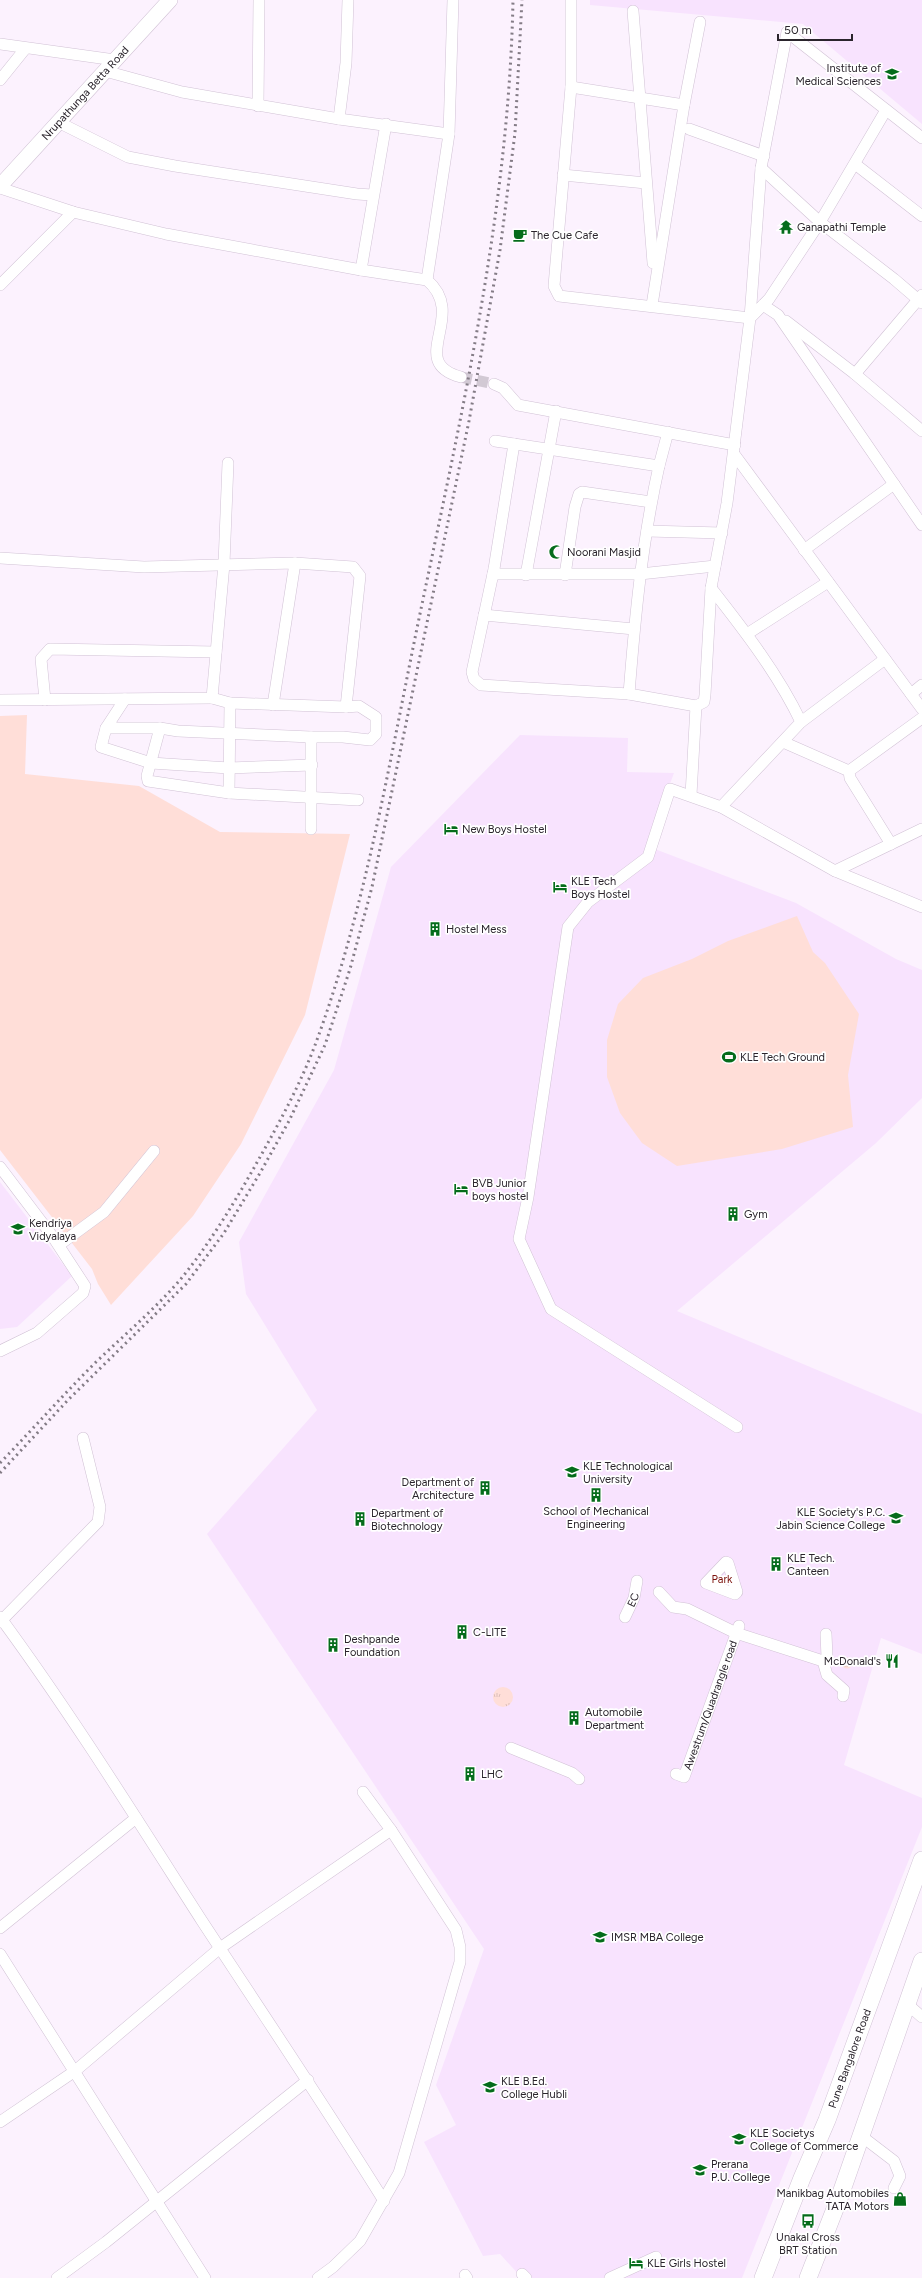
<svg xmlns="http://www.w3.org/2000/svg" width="922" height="2278" viewBox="0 0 922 2278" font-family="Figtree,sans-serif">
<defs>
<pattern id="park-tufts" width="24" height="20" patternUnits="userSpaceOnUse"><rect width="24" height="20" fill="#ffded8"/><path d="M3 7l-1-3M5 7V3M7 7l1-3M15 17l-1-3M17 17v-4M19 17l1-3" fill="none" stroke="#dbbeba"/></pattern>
</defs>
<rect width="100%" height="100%" fill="#fcf2fe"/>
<g fill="#f8e3fe">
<polygon points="590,0 922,0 922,124 803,24 590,5"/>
<polygon points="520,735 628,738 627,772 674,773 647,846 796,903 896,959 922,970 922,1098 876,1143 677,1311 922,1414 922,1654 881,1638 844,1765 922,1798 922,1827 742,2278 522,2278 500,2254 483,2256 424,2142 456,2125 436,2085 484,1949 207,1534 317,1410 246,1294 239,1242 334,1070 391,867"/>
<polygon points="0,1182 72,1276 17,1327 0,1329"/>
</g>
<g fill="url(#park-tufts)">
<circle cx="847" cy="1663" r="5.5"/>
<circle cx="503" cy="1697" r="10"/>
</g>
<g fill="#ffded8">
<polygon points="27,715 25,774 139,786 220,832 350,834 305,1015 241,1144 193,1216 111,1305 98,1284 92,1269 0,1150 0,716"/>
<polygon points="797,916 813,952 825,963 859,1014 848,1075 853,1127 782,1149 677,1166 642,1143 620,1113 607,1077 607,1040 618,1004 643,978 692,959 728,941"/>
</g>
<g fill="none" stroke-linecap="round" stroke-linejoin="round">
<polyline stroke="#d2c9d4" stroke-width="11" stroke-dasharray="11 5.5" stroke-linecap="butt" points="461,377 494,384"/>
<defs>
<g id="street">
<polyline points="571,0 571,87 554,286 559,296 750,318 761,168 787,32 922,138"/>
<polyline points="633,11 653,263"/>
<polyline points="0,44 115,60"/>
<polyline points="105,71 182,92 339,119 449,134"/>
<polyline points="0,80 25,49"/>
<polyline points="571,87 684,105 652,305"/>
<polyline points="684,105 700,22"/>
<polyline points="258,106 259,0"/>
<polyline points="339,119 346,63 348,0"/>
<polyline points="58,122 128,157 175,166 357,194 372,195"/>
<polyline points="689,129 764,156"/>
<polyline points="855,164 922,216"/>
<polyline points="761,168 820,222 894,279 922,303"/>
<polyline points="563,175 646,183"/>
<path d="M0 188 73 212 166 234 361 270 427 280C469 316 405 362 461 377"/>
<polyline points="361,270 386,124"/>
<polyline points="427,280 449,134 453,0"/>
<polyline points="0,285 73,212"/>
<polyline points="763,305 778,315 922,525"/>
<polyline points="786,321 855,374 922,431"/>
<polyline points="855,374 922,295"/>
<polyline points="494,384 503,388 518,405 735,445"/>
<polyline points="495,441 659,466 668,432"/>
<polyline points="514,444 494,569 472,672 474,679 481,685 629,694"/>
<polyline points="734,454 922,709"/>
<path d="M659 466C642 542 635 617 629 694L696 706 704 702 705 695 711 588 727 503 750 318 769 299 820 222 886 110"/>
<polyline points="647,531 722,533"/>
<polyline points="804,550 894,484"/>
<polyline points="0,558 144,567 295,563 353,567 360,576 346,707"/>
<polyline points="493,574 640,574 715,566"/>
<polyline points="526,575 556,411"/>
<polyline points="565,575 575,507 579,494 582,492 651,502"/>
<path d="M711 588C744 630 778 674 801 722L721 807"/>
<polyline points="484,615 634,629"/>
<polyline points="747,634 828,582"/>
<polyline points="911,694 922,685"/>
<polyline points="212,698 230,703 229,793 358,800"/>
<polyline points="125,699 106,728 160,728 178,731 311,737"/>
<polyline points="0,700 212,698 224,564 228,463"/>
<polyline points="45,700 41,659 50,649 216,652"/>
<polyline points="230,703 346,707 359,706 376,717 376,734 370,740 343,737 311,737 311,829"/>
<polyline points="273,705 295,563"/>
<polyline points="801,722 885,659"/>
<polyline points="106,728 101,747 151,763 229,768 312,765"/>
<polyline points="160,728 147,776 148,781 229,793"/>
<polyline points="783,742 849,771"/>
<polyline points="691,795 696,706"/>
<polyline points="891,844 850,778 849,771 922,718"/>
<polyline points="835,871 922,907"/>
<polyline points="0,1167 53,1237 85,1286 83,1293 37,1333 0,1351"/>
<polyline points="59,1245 104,1212 154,1151"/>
<polyline points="737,1427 551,1309 519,1239 528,1197 568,927 588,902 648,857 670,789 721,807 835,871 922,829"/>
<polygon points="726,1562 728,1563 737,1592 735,1594 706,1583"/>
<polyline points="659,1592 673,1607 687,1609 736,1633"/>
<path d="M0 1617C72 1715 136 1818 202 1921 263 2014 325 2106 384 2201"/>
<path id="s1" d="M625 1617 634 1598 637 1581"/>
<polyline points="0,1622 98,1522 100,1507 83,1438"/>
<polyline points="736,1633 823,1661 827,1675 844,1690 843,1696"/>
<polyline points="823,1661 827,1657 826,1634"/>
<polyline points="511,1748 572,1773 579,1779"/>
<path id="s2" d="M676 1774 684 1777 739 1626"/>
<polyline points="0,1928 136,1818"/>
<polyline points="0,1954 205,2278"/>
<polyline points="906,2003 922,2017"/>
<polyline points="0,2122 75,2071 220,1948 391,1830"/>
<polyline points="860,2135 894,2161 900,2176 894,2188"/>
<polyline points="522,2274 526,2278"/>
<polyline points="465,2275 467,2278"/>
<polyline points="57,2278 106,2242 308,2080"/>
<polyline points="318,2278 333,2267 360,2241 399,2173 460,1962 460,1947 456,1930 391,1830 363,1792"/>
<polyline points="610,2278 656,2257"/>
</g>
<g id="secondary">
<path id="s3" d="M0 186 170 0"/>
</g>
<g id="primary">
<path id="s4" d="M763 2278 802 2178 827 2120 922 1860"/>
<polyline points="808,2278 840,2196 922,1961"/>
</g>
</defs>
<use href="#street" stroke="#d1c2d5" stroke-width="12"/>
<use href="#secondary" stroke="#d1c2d5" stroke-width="16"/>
<use href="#primary" stroke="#d1c2d5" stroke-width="18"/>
<use href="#street" stroke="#fff" stroke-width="11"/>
<use href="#secondary" stroke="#fff" stroke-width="15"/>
<use href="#primary" stroke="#fff" stroke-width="17"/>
<g stroke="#847c86" stroke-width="3" stroke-dasharray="2 4" stroke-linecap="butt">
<path d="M0 1463C32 1430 62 1396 94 1364 123 1336 154 1310 180 1280 208 1246 233 1205 255 1166 278 1125 302 1082 318 1037 368 899 391 752 421 609 463 408 509 206 513 0"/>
<polyline points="0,1473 68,1400 186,1284 224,1233 260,1173 289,1121 325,1045 350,969 372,887 469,421 500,250 515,133 522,0"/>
</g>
</g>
<defs>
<symbol id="university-bare" viewBox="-9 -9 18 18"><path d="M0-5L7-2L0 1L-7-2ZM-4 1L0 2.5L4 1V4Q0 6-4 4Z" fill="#056c1b" stroke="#fff" stroke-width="2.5" paint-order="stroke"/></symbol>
<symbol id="temple-bare" viewBox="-9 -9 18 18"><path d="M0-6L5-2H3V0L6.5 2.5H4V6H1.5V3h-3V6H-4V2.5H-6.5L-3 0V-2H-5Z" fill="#056c1b" stroke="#fff" stroke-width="2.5" paint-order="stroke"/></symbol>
<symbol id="cafe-bare" viewBox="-9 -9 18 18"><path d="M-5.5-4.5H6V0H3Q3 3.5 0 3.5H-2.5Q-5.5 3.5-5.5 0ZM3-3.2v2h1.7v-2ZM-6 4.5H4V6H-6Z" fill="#056c1b" stroke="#fff" stroke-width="2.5" paint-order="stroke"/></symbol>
<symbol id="mosque-bare" viewBox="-9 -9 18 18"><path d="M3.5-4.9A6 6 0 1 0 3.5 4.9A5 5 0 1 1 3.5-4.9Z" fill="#056c1b" stroke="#fff" stroke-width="2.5" paint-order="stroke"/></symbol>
<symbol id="hotel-bare" viewBox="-9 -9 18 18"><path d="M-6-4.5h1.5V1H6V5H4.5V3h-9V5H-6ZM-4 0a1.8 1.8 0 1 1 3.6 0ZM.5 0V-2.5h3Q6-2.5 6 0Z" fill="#056c1b" stroke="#fff" stroke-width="2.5" paint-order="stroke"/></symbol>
<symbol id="building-bare" viewBox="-9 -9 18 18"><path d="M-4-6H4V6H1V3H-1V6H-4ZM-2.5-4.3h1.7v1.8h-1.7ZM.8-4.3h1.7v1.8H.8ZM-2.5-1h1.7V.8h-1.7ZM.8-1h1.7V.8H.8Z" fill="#056c1b" stroke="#fff" stroke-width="2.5" paint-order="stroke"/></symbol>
<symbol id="stadium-bare" viewBox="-9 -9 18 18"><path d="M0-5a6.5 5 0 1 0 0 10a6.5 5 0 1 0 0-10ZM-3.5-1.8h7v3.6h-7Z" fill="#056c1b" stroke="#fff" stroke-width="2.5" paint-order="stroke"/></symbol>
<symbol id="school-bare" viewBox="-9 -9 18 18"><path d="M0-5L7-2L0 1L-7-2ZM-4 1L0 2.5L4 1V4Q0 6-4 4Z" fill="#056c1b" stroke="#fff" stroke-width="2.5" paint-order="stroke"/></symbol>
<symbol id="restaurant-bare" viewBox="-9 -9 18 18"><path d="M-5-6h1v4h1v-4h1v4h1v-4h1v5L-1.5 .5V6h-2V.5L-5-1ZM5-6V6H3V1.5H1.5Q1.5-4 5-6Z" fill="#056c1b" stroke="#fff" stroke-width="2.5" paint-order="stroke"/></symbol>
<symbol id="shop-bare" viewBox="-9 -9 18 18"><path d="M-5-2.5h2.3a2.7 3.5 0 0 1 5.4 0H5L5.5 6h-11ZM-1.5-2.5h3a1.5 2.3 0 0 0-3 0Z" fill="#056c1b" stroke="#fff" stroke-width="2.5" paint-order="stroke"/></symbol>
<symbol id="bus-bare" viewBox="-9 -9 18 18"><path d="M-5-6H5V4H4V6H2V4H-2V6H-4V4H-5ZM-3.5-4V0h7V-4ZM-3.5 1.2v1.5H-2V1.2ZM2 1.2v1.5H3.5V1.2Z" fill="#056c1b" stroke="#fff" stroke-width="2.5" paint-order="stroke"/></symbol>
</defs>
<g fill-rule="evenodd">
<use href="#university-bare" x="882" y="64" width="20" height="20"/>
<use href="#temple-bare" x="776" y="217" width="20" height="20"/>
<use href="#cafe-bare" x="510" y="225" width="20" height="20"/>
<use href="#mosque-bare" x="546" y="542" width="20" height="20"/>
<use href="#hotel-bare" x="441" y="819" width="20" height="20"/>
<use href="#hotel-bare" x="550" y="877" width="20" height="20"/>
<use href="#building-bare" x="425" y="919" width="20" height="20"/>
<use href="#stadium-bare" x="719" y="1047" width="20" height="20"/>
<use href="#hotel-bare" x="451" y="1179" width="20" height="20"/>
<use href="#building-bare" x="723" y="1204" width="20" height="20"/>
<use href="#school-bare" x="8" y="1219" width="20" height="20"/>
<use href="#university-bare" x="562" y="1462" width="20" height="20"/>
<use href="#building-bare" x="475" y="1478" width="20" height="20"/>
<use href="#building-bare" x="586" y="1485" width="20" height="20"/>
<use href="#university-bare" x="886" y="1508" width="20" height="20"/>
<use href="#building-bare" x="350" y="1509" width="20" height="20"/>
<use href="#building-bare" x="766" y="1554" width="20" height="20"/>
<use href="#building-bare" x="452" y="1622" width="20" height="20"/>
<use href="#building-bare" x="323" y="1635" width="20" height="20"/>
<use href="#restaurant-bare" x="882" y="1651" width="20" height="20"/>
<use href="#building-bare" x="564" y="1708" width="20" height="20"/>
<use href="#building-bare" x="460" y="1764" width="20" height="20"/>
<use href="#university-bare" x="590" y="1927" width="20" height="20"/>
<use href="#university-bare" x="480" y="2077" width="20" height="20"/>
<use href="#university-bare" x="729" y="2129" width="20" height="20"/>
<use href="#school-bare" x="690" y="2160" width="20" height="20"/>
<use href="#shop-bare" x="890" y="2189" width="20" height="20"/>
<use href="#bus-bare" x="798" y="2211" width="20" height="20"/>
<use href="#hotel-bare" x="626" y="2253" width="20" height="20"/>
</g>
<g text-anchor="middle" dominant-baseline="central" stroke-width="3.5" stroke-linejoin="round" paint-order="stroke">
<g font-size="11" fill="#2a242c" stroke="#fff" text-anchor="start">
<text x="881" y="68" text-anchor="end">Institute of<tspan x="881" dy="13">Medical Sciences</tspan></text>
<text x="797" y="227">Ganapathi Temple</text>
<text x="531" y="235">The Cue Cafe</text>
<text x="567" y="552">Noorani Masjid</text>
<text x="462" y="829">New Boys Hostel</text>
<text x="571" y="881">KLE Tech<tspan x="571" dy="13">Boys Hostel</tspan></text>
<text x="446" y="929">Hostel Mess</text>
<text x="740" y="1057">KLE Tech Ground</text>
<text x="472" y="1183">BVB Junior<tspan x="472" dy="13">boys hostel</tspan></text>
<text x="744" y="1214">Gym</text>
<text x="29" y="1223">Kendriya<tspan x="29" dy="13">Vidyalaya</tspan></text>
<text x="583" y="1466">KLE Technological<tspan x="583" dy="13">University</tspan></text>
<text x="474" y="1482" text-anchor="end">Department of<tspan x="474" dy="13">Architecture</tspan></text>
<text x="596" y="1511" text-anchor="middle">School of Mechanical<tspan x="596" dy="13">Engineering</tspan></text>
<text x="885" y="1512" text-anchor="end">KLE Society's P.C.<tspan x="885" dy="13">Jabin Science College</tspan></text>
<text x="371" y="1513">Department of<tspan x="371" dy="13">Biotechnology</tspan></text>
<text x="787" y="1558">KLE Tech.<tspan x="787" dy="13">Canteen</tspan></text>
<text x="473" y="1632">C-LITE</text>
<text x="344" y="1639">Deshpande<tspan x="344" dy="13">Foundation</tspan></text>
<text x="881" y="1661" text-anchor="end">McDonald's</text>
<text x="585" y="1712">Automobile<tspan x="585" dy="13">Department</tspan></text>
<text x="481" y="1774">LHC</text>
<text x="611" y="1937">IMSR MBA College</text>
<text x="501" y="2081">KLE B.Ed.<tspan x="501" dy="13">College Hubli</tspan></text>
<text x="750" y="2133">KLE Societys<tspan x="750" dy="13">College of Commerce</tspan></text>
<text x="711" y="2164">Prerana<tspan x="711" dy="13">P.U. College</tspan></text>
<text x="889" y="2193" text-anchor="end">Manikbag Automobiles<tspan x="889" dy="13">TATA Motors</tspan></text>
<text x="808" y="2237" text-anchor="middle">Unakal Cross<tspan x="808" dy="13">BRT Station</tspan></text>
<text x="647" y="2263">KLE Girls Hostel</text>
</g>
<g font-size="11" fill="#2a242c" stroke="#fff">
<text stroke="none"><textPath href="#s3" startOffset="126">Nrupathunga Betta Road</textPath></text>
<text stroke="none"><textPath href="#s1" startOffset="19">EC</textPath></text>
<text stroke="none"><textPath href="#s2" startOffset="85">Awestrum/Quadrangle road</textPath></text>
<text stroke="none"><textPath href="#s4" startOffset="236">Pune Bangalore Road</textPath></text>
</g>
<g font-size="11" fill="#7b110b" stroke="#fff">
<text x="722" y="1579">Park</text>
</g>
</g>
<path d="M778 34v6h74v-6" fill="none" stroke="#2a242c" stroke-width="2"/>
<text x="784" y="34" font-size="12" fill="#2a242c" stroke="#ffffff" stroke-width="3" paint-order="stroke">50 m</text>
</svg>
